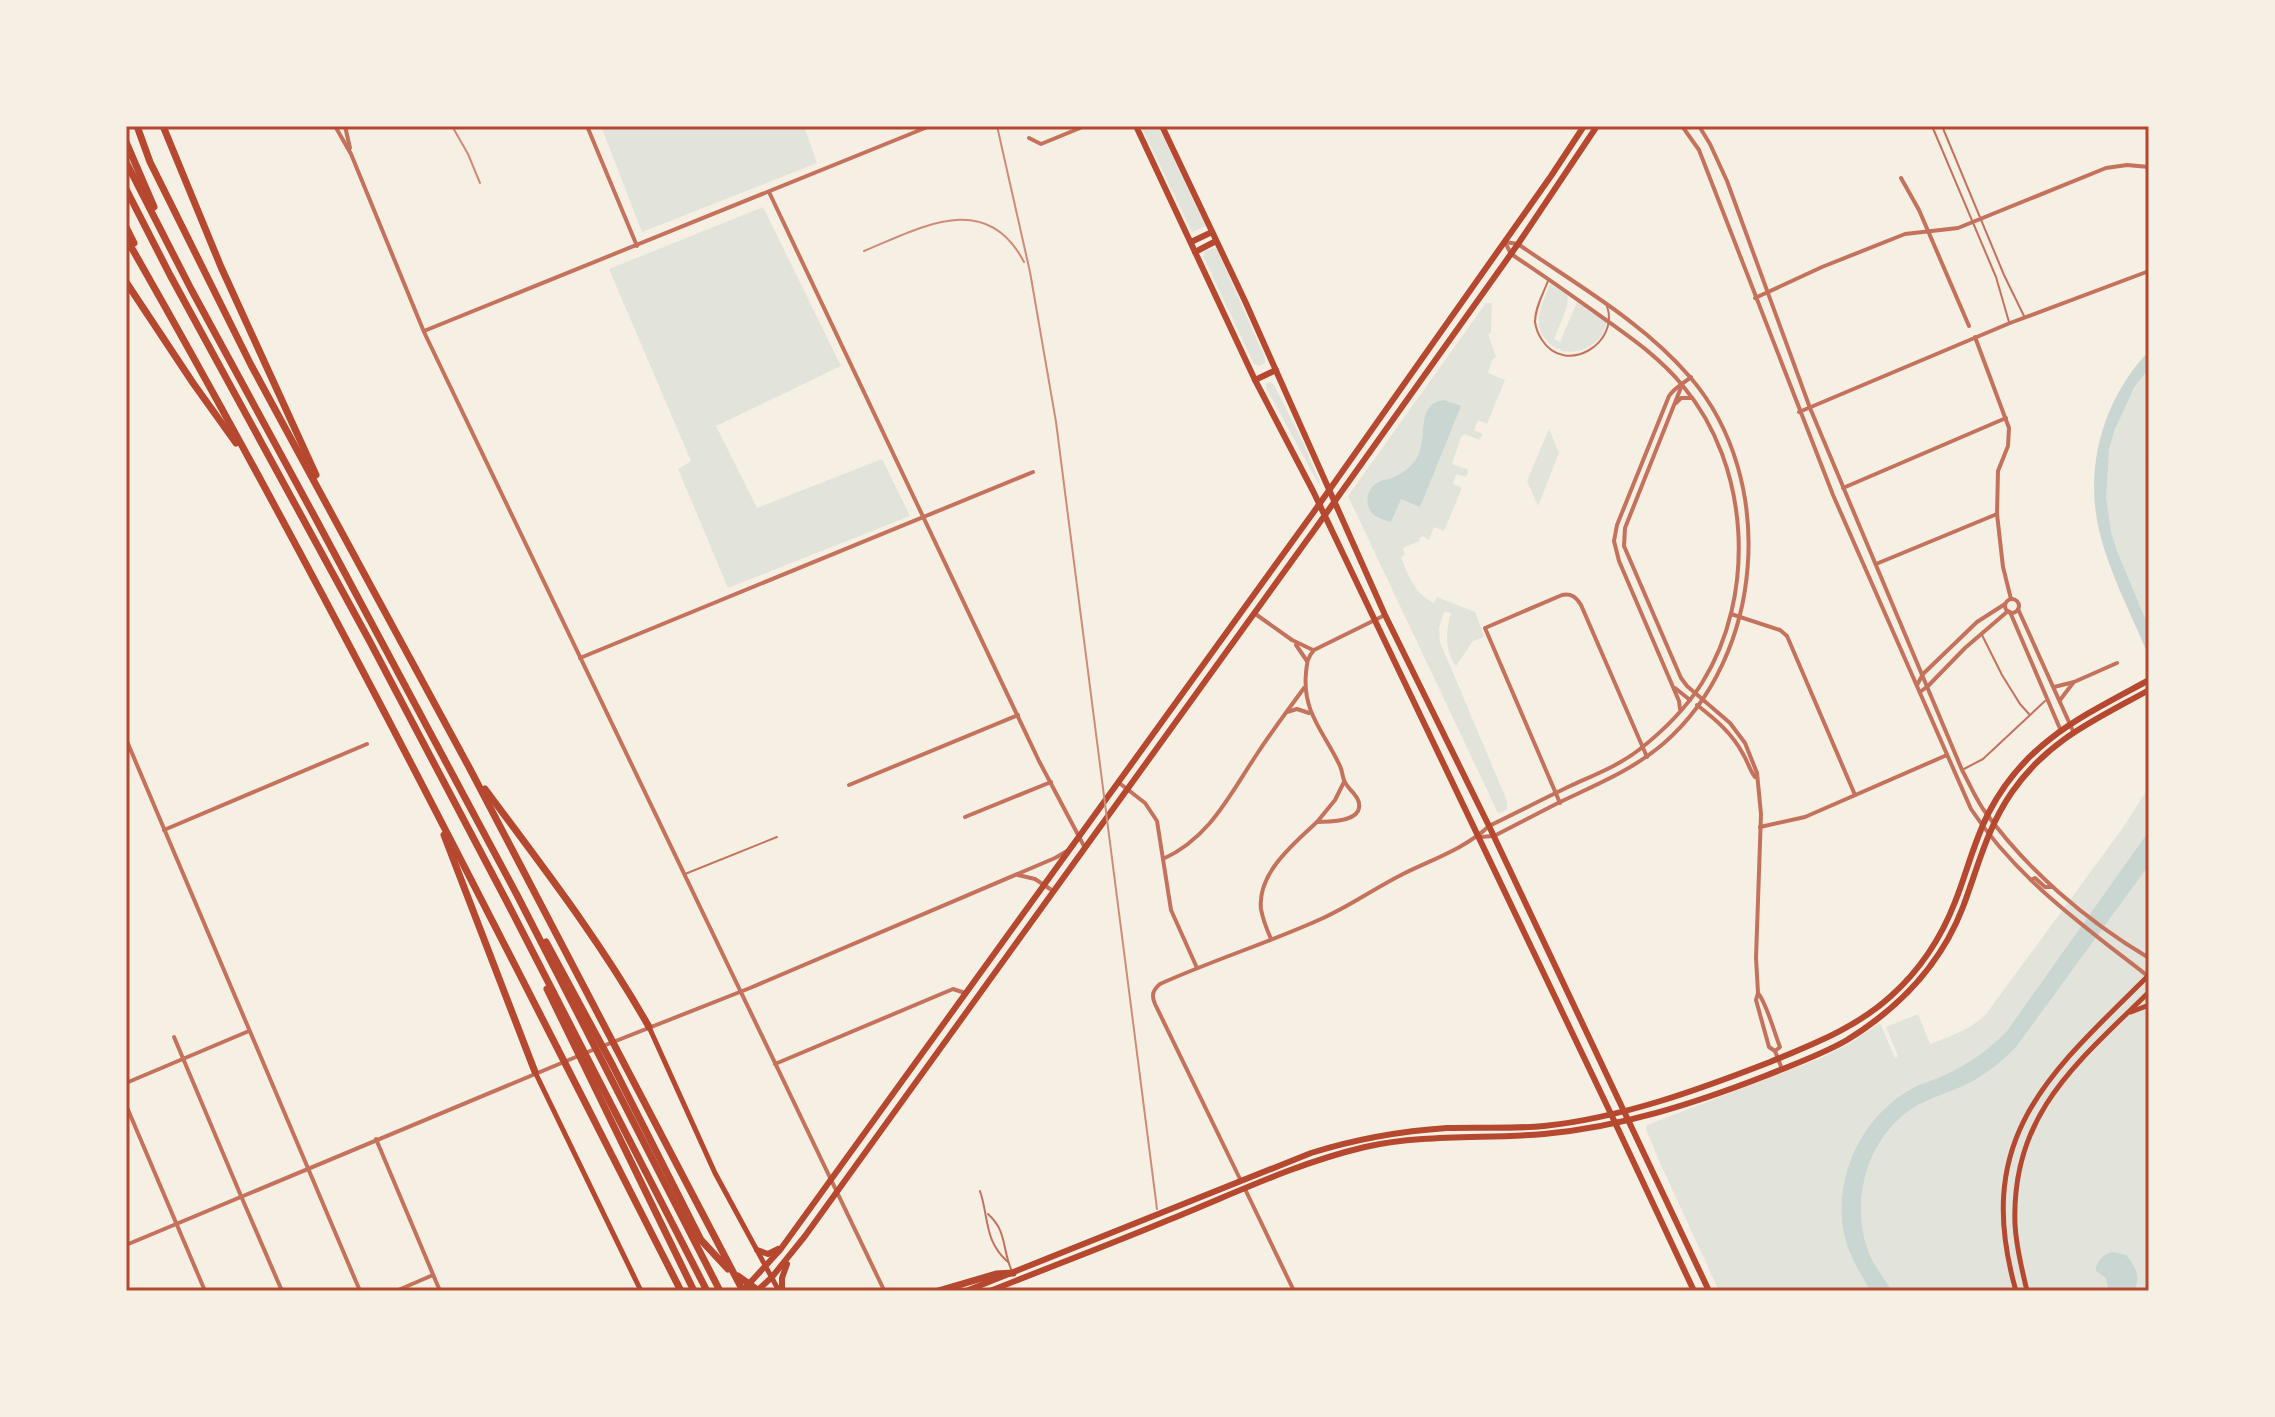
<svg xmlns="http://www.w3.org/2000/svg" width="2275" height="1417" viewBox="0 0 2275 1417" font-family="Montserrat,sans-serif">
<rect width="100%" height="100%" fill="#f6efe4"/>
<g fill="#e2e4dc">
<polygon points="601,126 804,126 817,163 642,232"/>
<polygon points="1141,126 1158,126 1206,226 1192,232"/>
<polygon points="763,207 841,366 716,426 757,508 882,459 910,516 728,588 678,469 691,461 609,269"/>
<polygon points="1213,248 1217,249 1265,358 1265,363 1259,366 1254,364 1204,258 1204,252"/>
<path d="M1550 284 1568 295 1567 307 1554 339 1560 342 1577 302 1607 322C1603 343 1582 355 1561 351L1560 348 1557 349C1528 331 1540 309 1550 284Z"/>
<path d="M1486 303H1492L1491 333 1488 334 1496 357 1492 360 1488 373 1505 380 1487 424 1478 420 1474 430 1483 434 1479 440 1465 434 1461 437 1452 464 1467 469 1468 472 1466 477 1456 474 1453 484 1462 488 1444 531 1434 527 1429 540 1423 536 1419 538 1420 541 1403 548 1405 554 1401 558C1410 578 1414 593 1434 603L1437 597 1475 612 1484 636 1482 638 1473 641 1456 666C1445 651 1445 632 1451 613L1444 612 1439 628 1440 642 1507 801V810L1498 813 1348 496Z"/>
<path d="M2149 368V457L2145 458 2149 495V628C2136 596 2119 564 2110 531 2096 472 2113 414 2149 368Z"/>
<polygon points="1270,382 1274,385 1304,444 1320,483 1318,483 1266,388 1266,384"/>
<polygon points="1549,429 1559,453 1538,506 1527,481"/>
<path d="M2149 787V1291H1719L1660 1163 1646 1129 1647 1125 1821 1058 1849 1044 1880 1023 1895 1058 1898 1056 1886 1027 1918 1014 1930 1044C1951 1036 1970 1030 1986 1014L2122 829Z"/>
</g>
<g fill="#c9d6d2">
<path d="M2149 351V368L2134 388 2115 429 2109 450 2106 498 2111 532 2117 551 2149 628V657C2132 615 2109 573 2099 530 2084 466 2104 398 2149 351Z"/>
<path d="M1444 400 1461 406 1420 507 1401 499 1391 522C1386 520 1379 519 1374 515 1364 506 1366 489 1377 483 1381 480 1385 480 1389 479 1401 475 1412 467 1418 456 1428 436 1415 404 1444 400Z"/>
<path d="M2149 831V865L2016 1047C2001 1062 1987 1074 1967 1084 1951 1092 1932 1097 1916 1106 1869 1134 1850 1197 1867 1248 1872 1263 1883 1277 1892 1291H1871C1859 1272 1847 1252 1843 1229 1835 1173 1863 1115 1913 1088 1920 1084 1928 1082 1936 1079 1964 1067 1986 1053 2007 1031Z"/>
<path d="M2113 1252 2126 1255C2136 1267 2141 1277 2134 1291H2109L2106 1278 2096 1271C2095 1262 2104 1253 2113 1252Z"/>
</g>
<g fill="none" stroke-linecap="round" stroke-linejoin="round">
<g stroke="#c5725c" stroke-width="2">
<polyline points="1932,126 1996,277 2009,322"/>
<polyline points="1942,126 2004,275 2024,316"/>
<path d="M1548 281C1543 294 1535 308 1535 322 1536 329 1538 334 1542 340 1565 376 1620 344 1607 306"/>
<polyline points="1982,635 2002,675 2020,704 2029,714"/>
<polyline points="1962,770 1983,759 2045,701"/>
<polyline points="685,874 777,837"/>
<path d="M980 1191C989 1218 984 1241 1008 1262"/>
<path d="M988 1214C1007 1231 1002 1248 1011 1269"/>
</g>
<g stroke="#c5725c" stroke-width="4">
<polyline points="587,126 637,246"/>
<polyline points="1029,138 1041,144 1085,126"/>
<polyline points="1901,178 1919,210 1969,326"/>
<polyline points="1755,298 1822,267 1905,234 1958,228 2106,168 2127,165 2149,167"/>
<polyline points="1975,337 2009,428 2008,446 1998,471 1997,514 2003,567 2011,599"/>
<polyline points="1682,385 1625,528 1624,546 1681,678 1687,686 1730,723 1745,743 1757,773 1761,814 1756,958 1758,993 1756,1000 1769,1047 1775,1051 1782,1069"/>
<polyline points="1676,403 1681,398 1692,398"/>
<polyline points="1799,412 2010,323 2149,271"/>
<polyline points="1843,488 2006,418"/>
<polyline points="1876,564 1997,514"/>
<circle cx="2012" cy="606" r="7"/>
<polyline points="2018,609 2073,731"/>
<polyline points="2010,612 2061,731"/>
<polyline points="1254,613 1292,640 1313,650"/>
<polyline points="1731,614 1780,630 1787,636 1855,795"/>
<polyline points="1296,645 1307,661"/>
<polyline points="580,658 1033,472"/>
<polyline points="1917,685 1923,674 1977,622 2005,604"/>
<polyline points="2054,687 2074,682 2117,663"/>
<polyline points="1675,688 1690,700"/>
<polyline points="1920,692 1928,686 1965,648 2008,611"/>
<polyline points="2060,700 2073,683"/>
<path d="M1697 705C1715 719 1732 733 1743 754 1748 762 1750 771 1755 777"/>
<path d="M1680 709 1679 701 1619 561 1614 541 1617 525 1669 396C1675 387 1683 384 1691 377"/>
<polyline points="1287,712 1297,709 1309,713"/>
<polyline points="126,739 360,1291"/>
<polyline points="1118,782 1145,803 1157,821 1171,910 1197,968"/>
<polyline points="849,785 1018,715"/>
<path d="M1560 803 1485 628 1562 595C1571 593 1576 597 1581 605L1647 757"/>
<polyline points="965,817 1051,782"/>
<polyline points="1317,822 1335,800 1344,782"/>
<polyline points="1760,827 1805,817 1947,755"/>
<polyline points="164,830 367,744"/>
<path d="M1480 837 1494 836C1515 825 1537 814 1558 803 1595 785 1631 771 1663 744 1765 656 1778 479 1690 377 1643 322 1577 285 1518 244L1505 242"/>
<path d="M1163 859C1210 838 1230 794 1257 754 1272 731 1288 710 1304 688"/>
<path d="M1271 939C1267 930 1263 920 1261 909 1257 874 1293 844 1317 822 1328 822 1352 822 1358 811 1363 799 1351 792 1346 784 1342 779 1343 772 1340 766 1325 733 1302 713 1306 673 1307 663 1307 658 1314 650L1385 615"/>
<path d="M1758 993C1767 1004 1774 1032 1780 1047L1775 1051"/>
<polyline points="174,1037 241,1196"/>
<polyline points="775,1064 953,989 965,993"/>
<polyline points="126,1083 249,1031"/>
<polyline points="126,1105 205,1291"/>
<polyline points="376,1139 440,1291"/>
<path d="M1241 1181 1155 1004C1151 995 1153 990 1160 984 1213 960 1268 943 1321 919 1350 906 1375 888 1403 874 1431 860 1466 848 1489 826 1516 813 1543 799 1570 786 1594 775 1620 765 1640 749 1663 731 1686 708 1702 683 1757 595 1750 466 1683 386 1661 359 1634 340 1606 320 1574 297 1543 275 1511 254L1505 242"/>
<polyline points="1245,1189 1294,1291"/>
<polyline points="126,1286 128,1291"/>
<polyline points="396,1291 433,1275"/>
</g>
<g stroke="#c5725c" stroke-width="4">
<polyline points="335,126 351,154 424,332 883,1288"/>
<polyline points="345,126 350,148"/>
<path d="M1682 126 1699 150 1833 495 1971 809C2016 878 2085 927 2149 977"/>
<path d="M1699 126 1710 144 1727 181 1810 408 1962 770C1969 783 1975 797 1983 809 2026 869 2085 920 2149 958"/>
<polyline points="769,192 1039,761 1085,848"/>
<polyline points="424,331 930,126"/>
<polyline points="1018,875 1035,879 1053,891"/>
<polyline points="2031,880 2035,878 2045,887 2053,887"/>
<polyline points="603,1046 750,988 1055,858 1067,851"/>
<polyline points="241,1196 282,1291"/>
<polyline points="126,1245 595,1049"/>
</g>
<g stroke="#b5482f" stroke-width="5">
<polyline points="2131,1012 2149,1005"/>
<polyline points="649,1027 715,1173 779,1291"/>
<polyline points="535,1072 641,1291"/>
<path d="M2016 1291C1972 1137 2048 1075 2149 975"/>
<path d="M2027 1291C2022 1269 2016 1247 2015 1224 2011 1114 2077 1063 2149 992"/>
</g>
<g stroke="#b5482f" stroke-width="6">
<polyline points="1136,126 1255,380 1313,491 1611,1114 1694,1291"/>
<polyline points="1162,126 1245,301 1385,615 1489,826 1709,1291"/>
<polyline points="1191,242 1212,232"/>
<polyline points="1195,252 1216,241"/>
<polyline points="1255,380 1276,370"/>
<polyline points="757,1250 768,1254 778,1249"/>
<polyline points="747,1286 780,1250 1313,513 1551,176 1584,126"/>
<polyline points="757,1291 772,1277 805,1236 1315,529 1518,244 1597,126"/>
<polyline points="782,1291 782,1278 787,1264"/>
<path d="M966 1291 1311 1153C1356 1139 1401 1131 1447 1128 1480 1127 1512 1129 1544 1126 1621 1118 1698 1090 1770 1062 1813 1044 1856 1028 1891 996 1920 970 1941 938 1955 902 1967 872 1974 841 1989 812 2026 741 2083 716 2149 680"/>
<path d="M990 1291C1050 1267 1111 1244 1171 1219 1235 1193 1297 1163 1365 1147 1424 1134 1485 1139 1544 1134 1621 1127 1693 1104 1765 1076 1792 1065 1821 1055 1847 1040 1899 1008 1941 964 1963 907 1978 867 1987 828 2012 792 2048 740 2095 720 2149 690"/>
</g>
<g stroke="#b5482f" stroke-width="7">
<polyline points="137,126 150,162 251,365 470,769 743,1291"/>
<polyline points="163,126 221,267 316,475"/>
<polyline points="126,142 154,207"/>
<polyline points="126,162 191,289 317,521 517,895 720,1291"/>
<polyline points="126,189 170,275 369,640 506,900 707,1291"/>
<polyline points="126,227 134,243"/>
<path d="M126 238C323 582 501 938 681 1291"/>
<polyline points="126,282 193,383 236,443"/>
<path d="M485 789C542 866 602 943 649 1027"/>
<polyline points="444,835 535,1072"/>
<polyline points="546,942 613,1066 701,1240 728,1269"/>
<polyline points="547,989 694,1291"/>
<polyline points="738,1276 759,1291"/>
<polyline points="938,1291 996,1274 1013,1273"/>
</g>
<g stroke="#cf8b77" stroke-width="2">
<polyline points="452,126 468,154 480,183"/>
<polyline points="997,126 1030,272 1056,422 1157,1209"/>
<path d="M864 251C920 228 986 189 1024 262"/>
</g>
</g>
<rect width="2275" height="1417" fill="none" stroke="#f6efe4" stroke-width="256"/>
<rect x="128" y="128" width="2019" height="1161" fill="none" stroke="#b5482f" stroke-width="3"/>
</svg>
